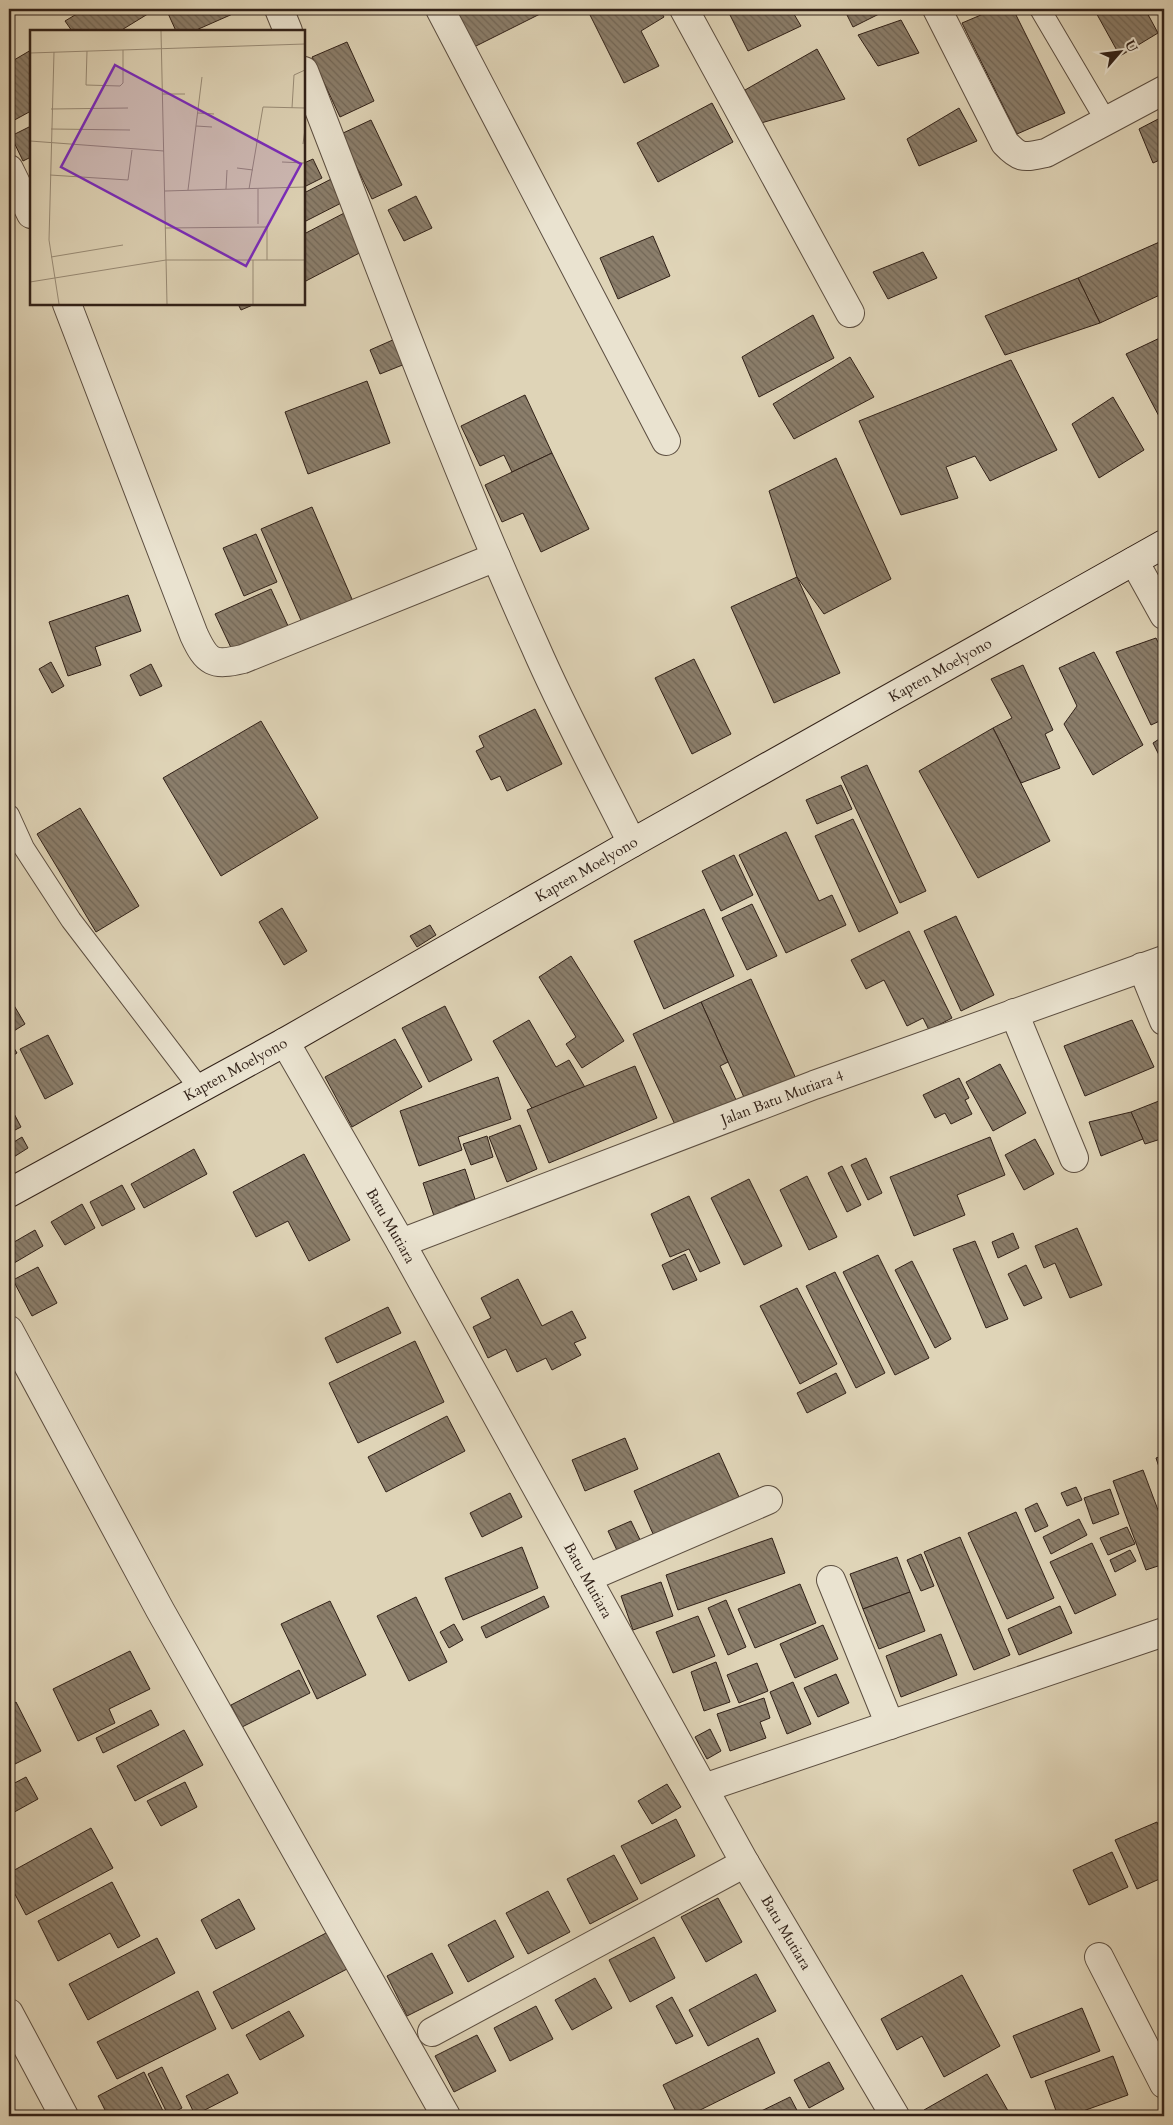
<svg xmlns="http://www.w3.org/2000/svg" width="1173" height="2125" viewBox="0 0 1173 2125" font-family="Cardo,serif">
<defs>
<pattern id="building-back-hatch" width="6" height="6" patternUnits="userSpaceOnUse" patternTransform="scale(1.25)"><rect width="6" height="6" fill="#8b7e6b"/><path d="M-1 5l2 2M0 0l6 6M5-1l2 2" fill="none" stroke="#726757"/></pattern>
</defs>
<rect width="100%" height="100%" fill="#dfd4b7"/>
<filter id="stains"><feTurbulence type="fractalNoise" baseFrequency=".004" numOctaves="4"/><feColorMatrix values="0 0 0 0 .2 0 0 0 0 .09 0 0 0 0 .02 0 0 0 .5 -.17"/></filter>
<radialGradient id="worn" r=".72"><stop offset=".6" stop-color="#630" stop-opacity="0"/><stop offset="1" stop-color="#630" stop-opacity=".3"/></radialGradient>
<g fill="url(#building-back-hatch)" stroke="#312118">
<polygon points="85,9 149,9 151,12 120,31 72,31 65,21"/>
<polygon points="166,9 244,9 194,31 176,31"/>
<polygon points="450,9 550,9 470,49"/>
<polygon points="587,9 659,9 664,17 641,31 659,66 624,83"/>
<polygon points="734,9 791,9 801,26 748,51 728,11"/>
<polygon points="844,9 889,9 853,27"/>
<polygon points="995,9 1013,9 1065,113 1017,134 962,23"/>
<polygon points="1094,9 1145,9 1158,33 1120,56"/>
<polygon points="901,20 919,53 878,66 858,35"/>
<polygon points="347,42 374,101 340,117 312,57"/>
<polygon points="817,49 845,99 761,123 745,90"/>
<polygon points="31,50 31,111 9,123 9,63"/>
<polygon points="712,103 733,142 658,182 637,143"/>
<polygon points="959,108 977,141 919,166 907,139"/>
<polygon points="1164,116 1164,158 1153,163 1139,129"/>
<polygon points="371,120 402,185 372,199 341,134"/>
<polygon points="31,126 31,157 23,161 11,136"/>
<polygon points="313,159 322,178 304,187 304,163"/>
<polygon points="339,175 351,198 304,222 304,193"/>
<polygon points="416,196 432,228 404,241 388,210"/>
<polygon points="350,210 369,248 304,282 304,234"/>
<polygon points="653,236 670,276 618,299 600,258"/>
<polygon points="1164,240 1164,293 1100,323 1078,278"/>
<polygon points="923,252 937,278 888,299 873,272"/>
<polygon points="1078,278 1100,323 1005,355 985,316"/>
<polygon points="238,304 255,304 241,310"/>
<polygon points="813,315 834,358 759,397 742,357"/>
<polygon points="1164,336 1164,419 1161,420 1126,354"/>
<polygon points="395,339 405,364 380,374 370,350"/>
<polygon points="850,357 874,397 794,439 773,404"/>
<polygon points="1011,360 1057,450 990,481 975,456 946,467 958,498 901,515 859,421"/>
<polygon points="367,381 390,443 308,474 285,412"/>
<polygon points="525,395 552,453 512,472 504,455 480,466 461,426"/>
<polygon points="1113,397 1144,450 1099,478 1072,424"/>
<polygon points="552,453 589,529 541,552 523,513 502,522 485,485"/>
<polygon points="836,458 891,579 824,614 797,577 769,491"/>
<polygon points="312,507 355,606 304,627 261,529"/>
<polygon points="256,534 277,582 244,596 223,548"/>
<polygon points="797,577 840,673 774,703 731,607"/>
<polygon points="271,589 289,628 234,654 215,614"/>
<polygon points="128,595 141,631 95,647 101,665 68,676 49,622"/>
<polygon points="1156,638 1164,654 1164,719 1151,725 1116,652"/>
<polygon points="1094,652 1143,745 1093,775 1064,724 1077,706 1059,668"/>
<polygon points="694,659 731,734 692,754 655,678"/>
<polygon points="51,662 64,686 52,693 39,669"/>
<polygon points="151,664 162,686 140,696 130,675"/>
<polygon points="1023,665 1053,730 1045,734 1060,768 1021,783 993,728 1012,718 991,679"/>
<polygon points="535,709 562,764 507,791 500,776 491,780 476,751 484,747 479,736"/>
<polygon points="261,721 318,818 221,876 163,778"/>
<polygon points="993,728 1050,841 978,878 919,771"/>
<polygon points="1164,736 1164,765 1153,743"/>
<polygon points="867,765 926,891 900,903 841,777"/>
<polygon points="841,785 852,809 817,824 806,800"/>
<polygon points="80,808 139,906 96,932 37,834"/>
<polygon points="853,819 898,913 859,932 815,836"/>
<polygon points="786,832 819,901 832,895 846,925 786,953 739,855"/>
<polygon points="734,855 753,895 721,911 702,871"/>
<polygon points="752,904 777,956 747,970 722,918"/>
<polygon points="282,908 307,951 284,965 259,922"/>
<polygon points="704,909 734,976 664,1009 634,941"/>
<polygon points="956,916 994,995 961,1011 924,931"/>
<polygon points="430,925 436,935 417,947 410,936"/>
<polygon points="909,931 952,1018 929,1030 923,1018 907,1026 884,980 866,989 851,960"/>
<polygon points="571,956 624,1041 582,1068 566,1044 576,1037 539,977"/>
<polygon points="751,979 797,1081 747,1104 701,1002"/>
<polygon points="9,997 25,1024 9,1034"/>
<polygon points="701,1002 728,1062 720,1066 738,1104 678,1131 633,1034"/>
<polygon points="445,1006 472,1060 429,1082 402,1028"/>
<polygon points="529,1020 556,1067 569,1060 586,1089 537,1117 493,1041"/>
<polygon points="1132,1020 1154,1067 1085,1096 1064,1046"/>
<polygon points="48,1035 73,1084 45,1099 20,1049"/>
<polygon points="395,1039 422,1087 352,1127 325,1077"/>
<polygon points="9,1040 17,1053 9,1058"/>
<polygon points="1000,1064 1026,1113 993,1131 966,1082"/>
<polygon points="635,1066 657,1118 549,1163 527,1110"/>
<polygon points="498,1077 511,1119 458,1137 462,1150 419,1166 400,1111"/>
<polygon points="959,1078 969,1098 965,1100 972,1114 951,1124 945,1113 935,1118 923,1095"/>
<polygon points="1164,1099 1164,1138 1145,1144 1131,1112"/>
<polygon points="9,1104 21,1127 9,1133"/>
<polygon points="1131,1112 1143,1139 1101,1156 1089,1122"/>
<polygon points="520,1125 537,1169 507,1182 489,1137"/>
<polygon points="487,1136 493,1157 471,1165 463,1144"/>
<polygon points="22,1137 28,1148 9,1160 9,1145"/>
<polygon points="990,1137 1005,1175 957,1195 965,1215 914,1236 890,1177"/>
<polygon points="1035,1139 1054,1174 1024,1190 1005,1155"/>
<polygon points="194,1149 207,1174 144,1208 131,1184"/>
<polygon points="304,1154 350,1240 309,1261 288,1221 256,1237 233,1192"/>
<polygon points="866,1158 882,1193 868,1200 851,1165"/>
<polygon points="842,1166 861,1205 847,1212 828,1173"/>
<polygon points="465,1169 475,1199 455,1206 458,1216 436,1222 423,1183"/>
<polygon points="807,1176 837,1237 809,1250 780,1190"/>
<polygon points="749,1179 782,1246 744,1265 711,1198"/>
<polygon points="122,1185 135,1209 102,1226 90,1202"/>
<polygon points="689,1196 720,1263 700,1272 689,1249 670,1257 651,1214"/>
<polygon points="82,1204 95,1228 65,1245 51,1222"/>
<polygon points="1077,1228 1102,1285 1070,1298 1055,1263 1044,1268 1035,1246"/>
<polygon points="35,1230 43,1246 9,1266 9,1245"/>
<polygon points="1013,1233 1019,1248 998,1258 992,1242"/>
<polygon points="975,1241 1008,1319 986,1328 953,1249"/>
<polygon points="685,1254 697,1280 673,1290 662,1265"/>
<polygon points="878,1255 929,1358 895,1375 843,1272"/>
<polygon points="912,1261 951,1339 935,1348 895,1270"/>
<polygon points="1026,1265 1042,1298 1024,1306 1008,1274"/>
<polygon points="38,1267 57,1303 32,1316 13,1280"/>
<polygon points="835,1272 885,1373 856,1388 806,1286"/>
<polygon points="518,1279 542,1326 572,1311 586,1338 574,1343 581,1355 552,1370 546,1358 517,1372 506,1349 488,1358 473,1327 491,1318 481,1298"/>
<polygon points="797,1288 837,1364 800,1384 760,1306"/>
<polygon points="388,1307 401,1333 337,1363 325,1338"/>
<polygon points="415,1341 444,1402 358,1443 329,1383"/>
<polygon points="836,1373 846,1393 807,1413 797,1393"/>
<polygon points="447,1416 465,1451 386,1492 368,1457"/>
<polygon points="625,1438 638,1469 585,1491 572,1460"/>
<polygon points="719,1453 739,1497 654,1536 634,1491"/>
<polygon points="1164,1455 1164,1482 1156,1458"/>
<polygon points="1143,1470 1164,1526 1164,1564 1146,1570 1113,1481"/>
<polygon points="1076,1487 1082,1500 1067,1506 1061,1493"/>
<polygon points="1110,1489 1119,1514 1093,1524 1084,1498"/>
<polygon points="510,1493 522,1517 482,1537 470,1513"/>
<polygon points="1037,1503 1048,1526 1035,1532 1025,1509"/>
<polygon points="1016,1512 1054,1598 1007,1619 968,1533"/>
<polygon points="1079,1519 1087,1535 1051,1554 1043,1537"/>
<polygon points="631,1521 644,1548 621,1559 608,1531"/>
<polygon points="1127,1527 1135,1544 1108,1555 1100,1538"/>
<polygon points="960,1537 1010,1655 974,1670 924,1552"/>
<polygon points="772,1538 785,1573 678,1610 666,1575"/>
<polygon points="1092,1543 1116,1595 1075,1614 1050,1562"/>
<polygon points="522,1547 538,1588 463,1620 445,1578"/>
<polygon points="1130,1550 1136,1561 1115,1572 1110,1560"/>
<polygon points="921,1554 934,1586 921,1591 907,1560"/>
<polygon points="897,1557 910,1592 863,1609 850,1574"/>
<polygon points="661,1582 673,1616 633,1630 621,1596"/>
<polygon points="800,1584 816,1623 755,1648 738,1609"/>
<polygon points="910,1592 925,1631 879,1649 863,1609"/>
<polygon points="544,1596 549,1607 486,1638 481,1627"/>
<polygon points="416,1597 447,1662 409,1681 377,1616"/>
<polygon points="726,1600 746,1647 728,1655 708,1608"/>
<polygon points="330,1601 366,1675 317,1699 281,1624"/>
<polygon points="1060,1606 1072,1633 1019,1655 1008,1629"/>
<polygon points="698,1616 715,1656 673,1673 656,1632"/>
<polygon points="454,1624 463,1640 449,1648 440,1632"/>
<polygon points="823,1625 838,1659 795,1678 780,1644"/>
<polygon points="941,1634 957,1675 901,1697 886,1656"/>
<polygon points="130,1651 150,1689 109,1709 115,1723 78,1741 53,1689"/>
<polygon points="716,1662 730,1702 704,1711 691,1672"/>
<polygon points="757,1663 768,1691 739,1703 727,1675"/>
<polygon points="299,1670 310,1693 242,1727 231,1705"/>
<polygon points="836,1674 849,1703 818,1717 804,1688"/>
<polygon points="793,1682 811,1724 787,1734 770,1692"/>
<polygon points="764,1698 770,1718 760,1722 766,1738 730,1751 717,1714"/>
<polygon points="16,1702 41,1751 9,1767 9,1706"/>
<polygon points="151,1710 159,1725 103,1753 96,1738"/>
<polygon points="710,1729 721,1751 707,1759 695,1737"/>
<polygon points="184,1730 203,1765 135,1801 117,1766"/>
<polygon points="26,1777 38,1799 9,1815 9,1786"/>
<polygon points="185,1782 197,1807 161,1826 147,1801"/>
<polygon points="667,1784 681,1807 652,1824 638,1801"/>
<polygon points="676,1819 695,1856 641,1884 621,1846"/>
<polygon points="1157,1822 1164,1838 1164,1877 1137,1889 1115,1840"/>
<polygon points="91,1828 113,1868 26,1915 9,1883 9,1873"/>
<polygon points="1112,1852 1128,1887 1089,1905 1073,1870"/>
<polygon points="614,1855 638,1899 590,1924 567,1879"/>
<polygon points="112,1882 140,1936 118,1948 110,1933 58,1961 38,1921"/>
<polygon points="548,1891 570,1932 528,1954 506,1913"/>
<polygon points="718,1898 742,1942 706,1962 681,1917"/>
<polygon points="239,1899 255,1929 216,1949 201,1920"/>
<polygon points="495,1920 514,1957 468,1982 448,1945"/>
<polygon points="328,1932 347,1969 232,2029 213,1992"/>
<polygon points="654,1937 675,1978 630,2002 609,1960"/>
<polygon points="157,1938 175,1973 88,2020 69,1984"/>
<polygon points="432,1953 453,1993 407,2016 387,1976"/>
<polygon points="756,1974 776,2011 708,2046 689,2010"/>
<polygon points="962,1975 1000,2046 944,2077 922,2036 897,2050 881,2019"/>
<polygon points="595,1978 612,2008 572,2030 555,2000"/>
<polygon points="198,1991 216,2029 117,2079 97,2042"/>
<polygon points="672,1997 693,2036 676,2044 656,2006"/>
<polygon points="536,2006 553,2039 510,2061 494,2028"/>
<polygon points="1082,2008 1100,2051 1031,2078 1013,2036"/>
<polygon points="289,2011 304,2036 260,2060 246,2035"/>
<polygon points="477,2035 496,2071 454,2092 435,2056"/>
<polygon points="758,2038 775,2073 688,2116 678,2116 663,2085"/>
<polygon points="1113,2056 1128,2095 1069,2116 1058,2116 1045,2081"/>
<polygon points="829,2062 844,2089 809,2108 794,2080"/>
<polygon points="162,2067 182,2108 168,2115 148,2074"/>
<polygon points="144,2072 163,2111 152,2116 108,2116 98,2096"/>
<polygon points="228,2074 238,2093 195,2115 186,2096"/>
<polygon points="987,2074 1011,2116 927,2116 924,2110"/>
<polygon points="790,2097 800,2116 751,2116"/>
</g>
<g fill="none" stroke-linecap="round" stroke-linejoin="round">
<defs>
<g id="lane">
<polyline points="1040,9 1106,121"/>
<polyline points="9,815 24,848 71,920 200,1089"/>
</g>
<g id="street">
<polyline points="279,9 288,31"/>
<polyline points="440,9 666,441"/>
<polyline points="684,9 850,313"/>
<path d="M937 9 1005 143C1021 160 1024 157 1046 153L1164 90"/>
<path d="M304 71C379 263 450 458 535 646 564 713 599 777 632 843"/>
<polyline points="9,169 31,214"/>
<path d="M67 304 194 635C207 663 213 666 243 659L496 557"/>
<polyline points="1134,561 1164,615"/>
<polyline points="1142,967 1164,1021"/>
<polyline points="1014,1013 1074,1158"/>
<path id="s1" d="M285 1042 401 1243 745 1863 895 2116"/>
<path id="s2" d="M401 1243 814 1085 1164 960"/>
<polyline points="9,1330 160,1610 446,2116"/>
<polyline points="587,1578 768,1500"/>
<polyline points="831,1580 890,1725"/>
<polyline points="704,1788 1164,1632"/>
<polyline points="1099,1957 1164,2084"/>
<polyline points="9,2013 64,2116"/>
<polyline points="432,2032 745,1863"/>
</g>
<g id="secondary">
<path id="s3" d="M9 1193 285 1042 632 843 1164 544"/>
</g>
</defs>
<use href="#lane" stroke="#5c4e40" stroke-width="22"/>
<use href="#street" stroke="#5c4e40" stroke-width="30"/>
<use href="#secondary" stroke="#312118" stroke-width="30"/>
<use href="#lane" stroke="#eae3d0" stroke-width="20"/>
<use href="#street" stroke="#eae3d0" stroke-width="28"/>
<use href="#secondary" stroke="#eae3d0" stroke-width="28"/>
</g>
<g text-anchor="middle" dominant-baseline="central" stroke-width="4.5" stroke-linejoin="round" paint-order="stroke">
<g font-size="15" fill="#312118" stroke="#eae3d0">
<text stroke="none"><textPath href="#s3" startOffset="1068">Kapten Moelyono</textPath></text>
<text stroke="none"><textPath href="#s3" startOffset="662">Kapten Moelyono</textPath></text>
<text stroke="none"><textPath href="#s3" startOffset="258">Kapten Moelyono</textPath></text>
<text stroke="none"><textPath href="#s2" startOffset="408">Jalan Batu Mutiara 4</textPath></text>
<text stroke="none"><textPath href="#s1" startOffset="212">Batu Mutiara</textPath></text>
<text stroke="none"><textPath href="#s1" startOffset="618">Batu Mutiara</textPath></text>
<text stroke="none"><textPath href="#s1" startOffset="1022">Batu Mutiara</textPath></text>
</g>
</g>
<g transform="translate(30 30)">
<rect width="275" height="275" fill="#dfd4b7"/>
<path fill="none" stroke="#998c77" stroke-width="1" d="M131 1 137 274M57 21 56 55 90 56 93 53V20M24 22 19 210 29 274M0 23 275 14M132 64H155M262 78 264 45 275 40M21 79 98 78M168 83 184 84M166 96 182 97M21 99 100 100M0 111 134 121M273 114 275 99M252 132 275 133M207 138 223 140M20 145 98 150 102 120M196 159 197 140M219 159 233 77 275 78M228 159V194M158 160 172 47M135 161 275 157M135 198 237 197V230M21 227 93 215M0 252 136 230H275M223 274V230"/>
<path fill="#7b2cbf" fill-opacity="0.15" stroke="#7b2cbf" stroke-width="2.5" d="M85 35 271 134 216 236 31 137Z"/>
<rect width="275" height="275" fill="none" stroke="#312118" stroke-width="2.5"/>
</g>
<rect width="1173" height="2125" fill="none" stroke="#dfd4b7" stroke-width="30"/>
<rect x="10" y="10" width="1153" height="2105" fill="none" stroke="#312118" stroke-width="2.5"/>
<rect x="15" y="15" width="1143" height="2095" fill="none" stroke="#312118"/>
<g transform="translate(1120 52) rotate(62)" stroke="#eae3d0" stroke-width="4" paint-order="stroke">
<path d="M0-4L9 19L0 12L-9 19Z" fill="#312118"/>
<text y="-8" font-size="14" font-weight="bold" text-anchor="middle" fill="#312118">U</text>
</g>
<rect width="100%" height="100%" filter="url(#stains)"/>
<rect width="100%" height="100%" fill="url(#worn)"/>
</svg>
